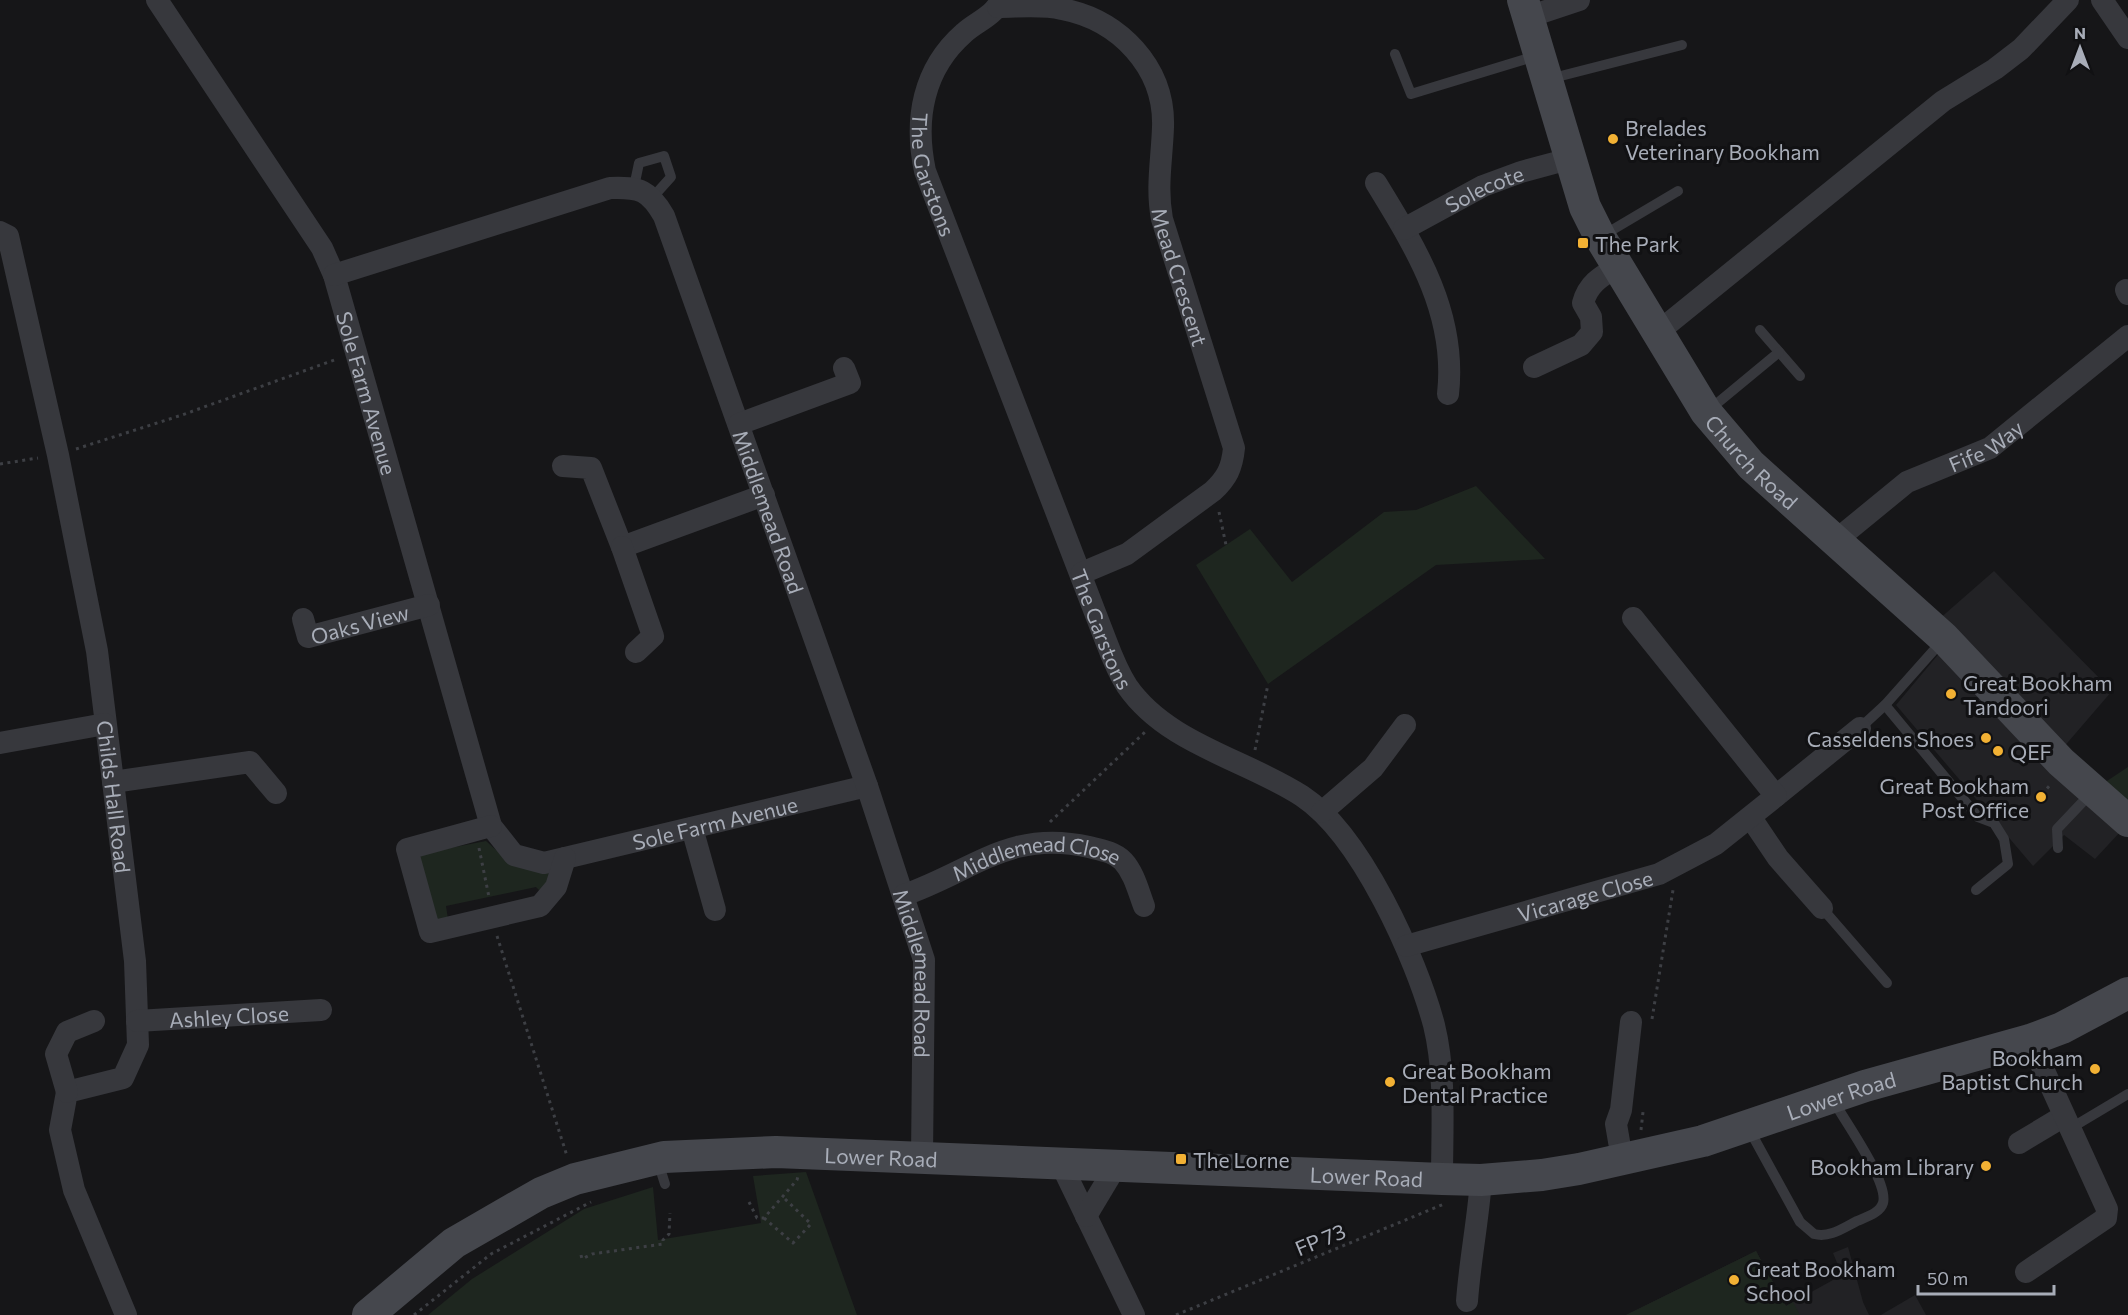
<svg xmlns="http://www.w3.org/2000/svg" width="2128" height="1315" viewBox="0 0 2128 1315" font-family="Commissioner,sans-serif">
<rect width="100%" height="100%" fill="#161618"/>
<g fill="#222225">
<polygon points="1994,571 2112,691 2050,763 2121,831 2095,859 2064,835 2033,866 1896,705 1952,638 1938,620"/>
<polygon points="1848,1247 1863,1302 1869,1315 1626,1315 1756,1251 1786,1306 1842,1275 1833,1253"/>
<polygon points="1915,1295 1926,1315 1881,1315 1886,1312"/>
</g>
<g fill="#1e261f">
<polygon points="1476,486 1545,559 1436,565 1268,684 1196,565 1250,529 1292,582 1384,512 1416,510"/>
<polygon points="2128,767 2128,806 2101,785"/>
<polygon points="486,841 514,866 550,870 549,884 539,890 536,887 446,906 448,919 437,922 419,854"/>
<polygon points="806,1172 857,1315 428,1315 472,1279 584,1209 653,1187 658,1240 761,1223 753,1176"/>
<polygon points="1756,1251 1786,1306 1793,1302 1800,1315 1626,1315"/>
</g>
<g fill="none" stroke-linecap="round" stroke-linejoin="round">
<g stroke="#3d3f44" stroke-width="3" stroke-dasharray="3 4.5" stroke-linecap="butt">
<polyline points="76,449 182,415 337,359"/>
<polyline points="0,464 38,458"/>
<polyline points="1219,512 1226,545"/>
<polyline points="1255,750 1268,684"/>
<polyline points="2042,794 2051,784"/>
<polyline points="1050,822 1145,732"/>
<polyline points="479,848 489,897"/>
<polyline points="497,936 567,1156"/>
<polyline points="1652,1019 1673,890"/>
<polyline points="1641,1130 1643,1112"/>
<polyline points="749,1202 757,1218 764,1218 797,1180 798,1176"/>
<polyline points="764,1218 793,1243 811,1224 783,1197"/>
<polyline points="581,1255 582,1259 592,1254 663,1244 663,1240 669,1234 670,1213"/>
<polyline points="414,1315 491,1254 591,1202"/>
<polyline points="1176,1315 1444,1204"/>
</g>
<g stroke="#37383d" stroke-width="10">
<polyline points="1395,54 1411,94 1536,56"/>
<polyline points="1549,79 1682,45"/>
<polyline points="634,187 639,163 664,156 671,177 653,197"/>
<polyline points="1602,236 1678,191"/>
<polyline points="1760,330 1800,376"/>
<polyline points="1709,410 1779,352"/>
<polyline points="1885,705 1978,817 1994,823 2004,839 2008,864 1976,890"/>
<polyline points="1860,728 1885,705 1942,641"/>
<polyline points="2058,848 2057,829 2093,791"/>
<polyline points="1822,908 1887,983"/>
<polyline points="2071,1128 2128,1094"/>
<path d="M1749 1129 1800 1222 1814 1234C1830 1238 1843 1228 1857 1221 1866 1217 1880 1213 1883 1203 1889 1182 1844 1120 1833 1100"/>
<polyline points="658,1162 665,1184"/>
</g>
<g stroke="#37383d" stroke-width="22">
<path id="s1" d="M157 0 322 248 334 275 491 826 514 855 544 863 867 786"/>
<path id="s2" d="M1001 0C993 17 977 21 964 33 923 69 914 119 925 171L1106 641C1112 657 1118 672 1127 686 1167 744 1245 759 1302 796 1361 835 1416 958 1434 1025 1446 1074 1442 1129 1442 1179"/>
<polyline points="2102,0 2128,38"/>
<path id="s3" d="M998 7C1019 7 1042 4 1062 9 1119 20 1165 67 1163 127 1162 159 1156 187 1162 219L1234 448C1232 468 1227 478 1213 491L1127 554 1082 573"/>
<polyline points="1528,17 1579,0"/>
<path d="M1376 183C1417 250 1457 314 1448 394"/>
<path id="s4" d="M1404 229 1483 186 1521 172 1569 159"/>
<path id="s5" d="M0 232 8 236 58 455 97 651 135 961 138 1045 123 1078 67 1092 60 1130 74 1190 126 1315"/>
<path id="s6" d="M334 275 610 188C640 187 649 190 664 216L867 786 924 960 922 1157"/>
<polyline points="2126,290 2128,294"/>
<polyline points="1658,332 1943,101 1995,69 2021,49 2068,0"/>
<path d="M1534 367 1581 345 1592 332 1591 317 1583 303C1588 284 1600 277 1617 267"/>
<polyline points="739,424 850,383 844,368"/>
<polyline points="563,466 591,468 622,547 764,495"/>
<path id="s7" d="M1835 541 1907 482 1990 448 2128 336"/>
<polyline points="622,547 653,636 636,652"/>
<path id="s8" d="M303 619 308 637 429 605"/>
<polyline points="0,743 105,724"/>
<polyline points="113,782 250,762 276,793"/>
<polyline points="1776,796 1860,728"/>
<polyline points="1322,812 1373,768 1405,725"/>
<polyline points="1751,818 1778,858 1822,908"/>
<polyline points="491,826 407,849 430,932 540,906 556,887 565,858"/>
<polyline points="692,828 715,910"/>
<path id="s9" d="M904 895C973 871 1010 829 1089 847 1101 850 1114 852 1123 861 1134 873 1138 890 1144 906"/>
<path id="s10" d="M1406 946 1659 874 1716 844 1776 796 1633 618"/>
<path id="s11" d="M137 1021 321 1010"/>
<polyline points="67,1092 56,1054 67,1032 94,1021"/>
<polyline points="2019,1143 2064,1116"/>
<polyline points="1622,1159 1616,1124 1621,1110 1631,1022"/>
<polyline points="1061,1164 1134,1315"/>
<polyline points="1086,1216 1116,1166"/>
<polyline points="2026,1272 2106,1218 2107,1209 2030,1040"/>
<path d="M1467 1301C1470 1260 1478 1221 1481 1180"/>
</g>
<g stroke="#45474d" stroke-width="32">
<path id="s12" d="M1523 0 1585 207 1600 237 1706 412 1751 465 1944 638 2061 762 2128 821"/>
<path id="s13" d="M368 1315 454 1243 541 1193 575 1179 664 1157 776 1152 1442 1179 1481 1180 1542 1175 1579 1169 1703 1141 1865 1086 2030 1040 2062 1028 2128 993"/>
</g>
</g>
<g fill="#f2b134" stroke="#111113" stroke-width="2">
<circle cx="1613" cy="139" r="6"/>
<rect x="1577" y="237" width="12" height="12" rx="3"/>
<circle cx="1951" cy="694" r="6"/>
<circle cx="1986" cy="738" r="6"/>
<circle cx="1998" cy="751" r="6"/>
<circle cx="2041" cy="797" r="6"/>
<circle cx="2095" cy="1069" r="6"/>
<circle cx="1390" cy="1082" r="6"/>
<rect x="1175" y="1153" width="12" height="12" rx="3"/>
<circle cx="1986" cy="1166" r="6"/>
<circle cx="1734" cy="1280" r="6"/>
</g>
<g text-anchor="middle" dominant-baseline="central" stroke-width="6" stroke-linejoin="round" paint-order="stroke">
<g font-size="21" fill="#a8adb8" stroke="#111113" text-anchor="start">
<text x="1625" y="127">Brelades<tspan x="1625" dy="24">Veterinary Bookham</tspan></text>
<text x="1595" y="243">The Park</text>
<text x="1963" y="682">Great Bookham<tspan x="1963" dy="24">Tandoori</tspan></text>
<text x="1974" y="738" text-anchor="end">Casseldens Shoes</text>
<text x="2010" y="751">QEF</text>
<text x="2029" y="785" text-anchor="end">Great Bookham<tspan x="2029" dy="24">Post Office</tspan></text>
<text x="2083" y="1057" text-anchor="end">Bookham<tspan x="2083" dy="24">Baptist Church</tspan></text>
<text x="1402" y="1070">Great Bookham<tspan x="1402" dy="24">Dental Practice</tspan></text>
<text x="1193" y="1159">The Lorne</text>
<text x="1974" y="1166" text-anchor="end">Bookham Library</text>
<text x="1746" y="1268">Great Bookham<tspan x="1746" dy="24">School</tspan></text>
</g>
<g font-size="21" fill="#a8adb8" stroke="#111113">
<text stroke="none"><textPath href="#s2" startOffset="206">The Garstons</textPath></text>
<text stroke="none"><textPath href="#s4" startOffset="90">Solecote</textPath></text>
<text stroke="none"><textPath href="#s3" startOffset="386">Mead Crescent</textPath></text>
<text stroke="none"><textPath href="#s1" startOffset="450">Sole Farm Avenue</textPath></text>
<text stroke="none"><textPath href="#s7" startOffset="180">Fife Way</textPath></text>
<text stroke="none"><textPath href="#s12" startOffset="522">Church Road</textPath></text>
<text stroke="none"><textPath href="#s6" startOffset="669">Middlemead Road</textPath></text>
<text stroke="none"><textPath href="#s8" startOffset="72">Oaks View</textPath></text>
<text stroke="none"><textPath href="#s2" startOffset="692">The Garstons</textPath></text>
<text stroke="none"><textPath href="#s5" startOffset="580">Childs Hall Road</textPath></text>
<text stroke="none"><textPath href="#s1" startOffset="1144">Sole Farm Avenue</textPath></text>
<text stroke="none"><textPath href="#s9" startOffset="141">Middlemead Close</textPath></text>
<text stroke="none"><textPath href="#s10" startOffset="186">Vicarage Close</textPath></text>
<text stroke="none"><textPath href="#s6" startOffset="1155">Middlemead Road</textPath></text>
<text stroke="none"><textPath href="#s11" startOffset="92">Ashley Close</textPath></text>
<text stroke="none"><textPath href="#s13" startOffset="1530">Lower Road</textPath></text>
<text stroke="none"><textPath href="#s13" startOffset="558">Lower Road</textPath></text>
<text stroke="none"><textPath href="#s13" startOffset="1044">Lower Road</textPath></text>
<text transform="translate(1320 1239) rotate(-22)">FP 73</text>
</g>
</g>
<g transform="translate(2080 48)" stroke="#111113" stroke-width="4.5" paint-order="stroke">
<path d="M0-4.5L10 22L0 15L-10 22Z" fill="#a8adb8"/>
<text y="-9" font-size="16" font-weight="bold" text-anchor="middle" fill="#a8adb8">N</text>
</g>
<path d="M1918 1285v9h136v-9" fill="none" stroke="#a8adb8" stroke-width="3"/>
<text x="1927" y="1285" font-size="18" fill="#a8adb8" stroke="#111113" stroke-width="4.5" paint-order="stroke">50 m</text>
</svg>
